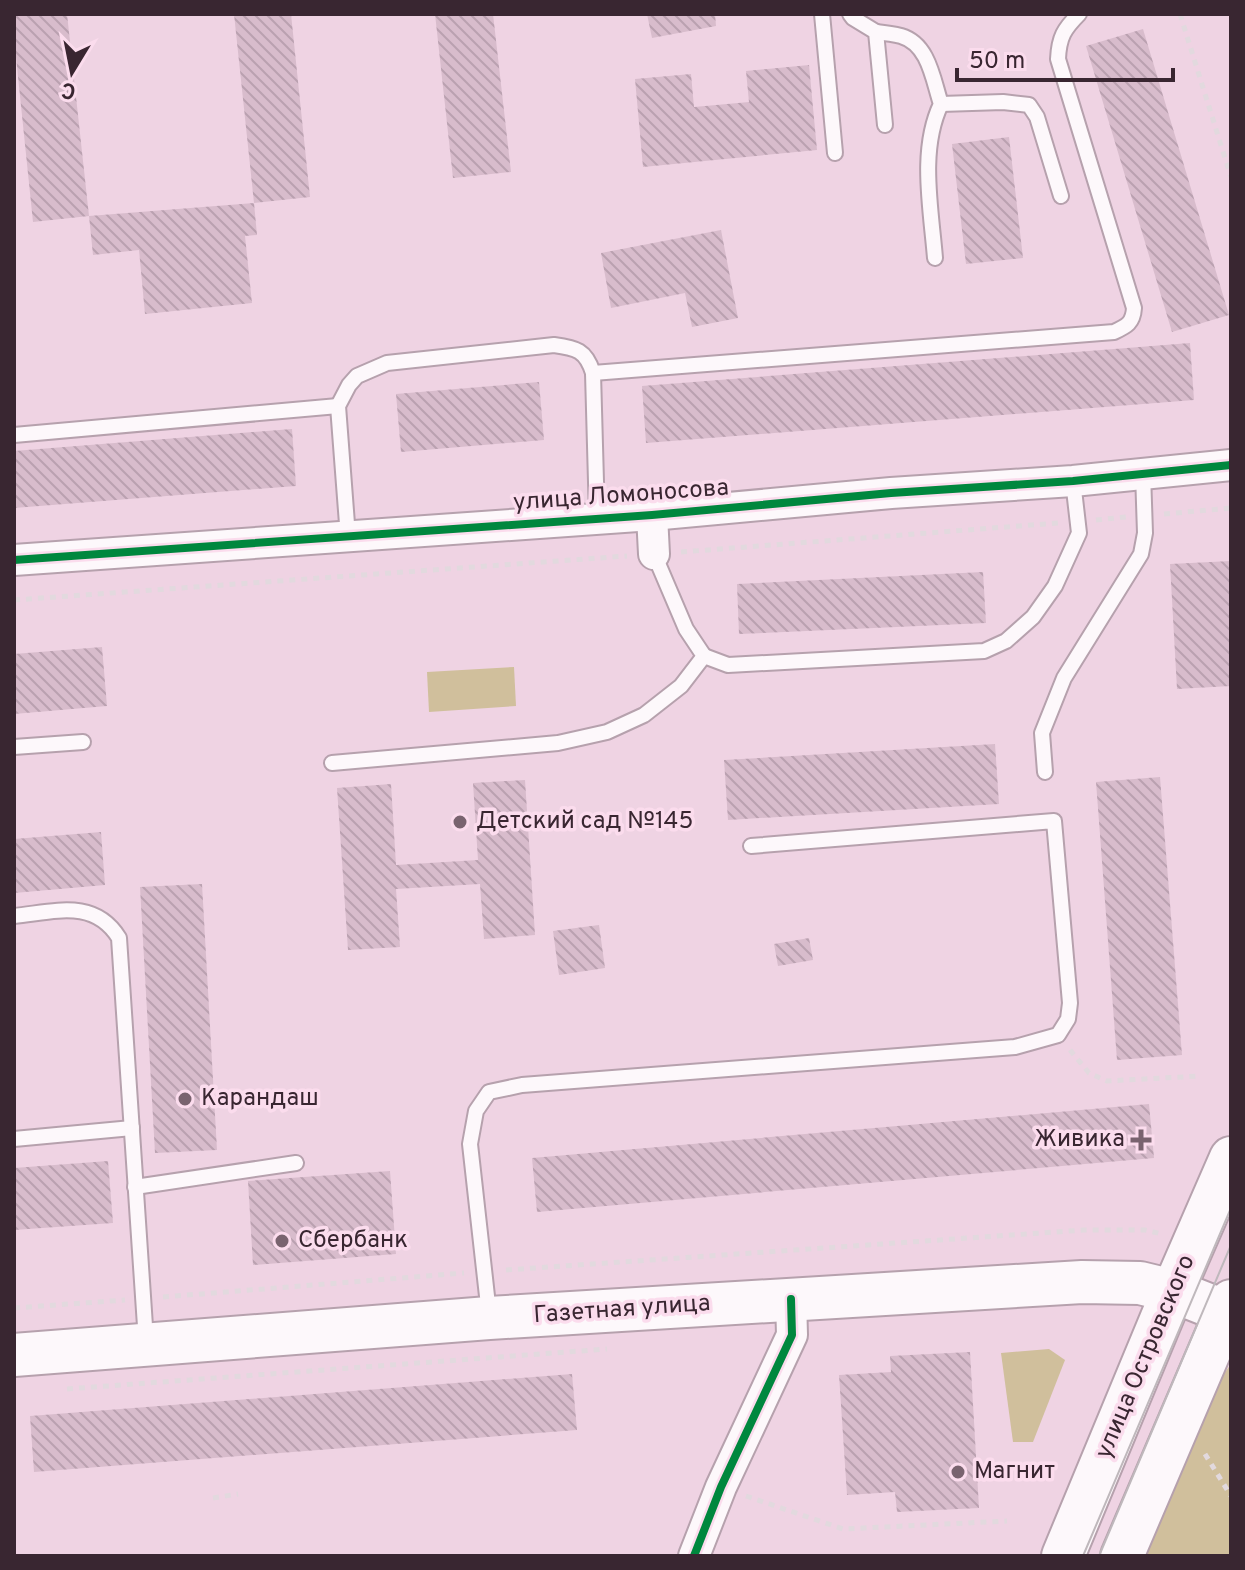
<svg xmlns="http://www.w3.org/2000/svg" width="1245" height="1570" viewBox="0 0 1245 1570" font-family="Overpass,sans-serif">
<defs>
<pattern id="building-back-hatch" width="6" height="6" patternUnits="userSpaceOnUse" patternTransform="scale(2)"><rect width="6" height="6" fill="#d8bccc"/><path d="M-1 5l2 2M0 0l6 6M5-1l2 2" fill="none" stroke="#baa1b0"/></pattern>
</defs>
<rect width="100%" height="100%" fill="#efd3e3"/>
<g fill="#d0bf9c">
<polygon points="514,667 516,706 429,712 427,672"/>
<polygon points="1049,1349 1065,1360 1033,1442 1013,1442 1001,1353"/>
<polygon points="1231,1364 1231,1556 1144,1556 1218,1382"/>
</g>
<g fill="url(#building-back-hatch)">
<polygon points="14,14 67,14 89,216 33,222 14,38"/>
<polygon points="234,14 291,14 310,197 254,203"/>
<polygon points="435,14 493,14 511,172 453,178"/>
<polygon points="647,14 715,14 716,26 652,38"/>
<polygon points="1143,29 1229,315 1172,332 1086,46"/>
<polygon points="809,65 817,150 643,167 635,79 691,74 694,107 749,102 746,71"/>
<polygon points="1009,137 1023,258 966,264 952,144"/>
<polygon points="254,203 257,235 245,236 252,303 145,314 139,250 93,255 89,216"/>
<polygon points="721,230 738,318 692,327 685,293 611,308 601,253"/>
<polygon points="1190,343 1194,400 646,443 642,386"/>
<polygon points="539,382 544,440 401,452 396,394"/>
<polygon points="292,429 296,486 14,508 14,451"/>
<polygon points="1231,561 1231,686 1177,689 1170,564"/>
<polygon points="983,572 986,623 739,634 737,584"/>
<polygon points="102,647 107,706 14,714 14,654"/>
<polygon points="995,744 999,804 728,820 724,760"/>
<polygon points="1160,777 1182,1055 1117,1060 1096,782"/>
<polygon points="525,780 535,935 484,939 480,884 396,889 400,947 348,950 337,788 391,784 396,865 478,860 473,783"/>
<polygon points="101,832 105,885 14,893 14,839"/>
<polygon points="202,884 217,1150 155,1153 140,887"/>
<polygon points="599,925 605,968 559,975 553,931"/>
<polygon points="809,938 813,960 778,966 774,944"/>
<polygon points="1149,1104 1154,1158 537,1212 532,1158"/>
<polygon points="108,1161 113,1223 14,1230 14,1168"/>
<polygon points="390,1171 396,1254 253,1265 248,1181"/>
<polygon points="970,1352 979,1508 897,1512 895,1492 847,1495 839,1375 891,1372 890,1356"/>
<polygon points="572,1374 577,1430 34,1472 30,1416"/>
</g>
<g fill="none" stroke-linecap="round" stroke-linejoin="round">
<defs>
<g id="lane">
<polyline points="822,14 835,153"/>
<polyline points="850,14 853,18 876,32 885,125"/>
<path d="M876 32C885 33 893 34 901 36 929 44 933 80 941 104 919 150 931 208 935 258"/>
<polyline points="941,104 1003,102 1029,105 1037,117 1061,196"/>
<path d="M593 373 1114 332C1127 326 1133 323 1134 308L1058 59C1059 37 1064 29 1079 14"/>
<polyline points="14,435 338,406"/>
<path d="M348 537 338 406 349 385 357 376 387 363 554 345C576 348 586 350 593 373L597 518"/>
<polyline points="704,656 728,665 984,651 1006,641 1033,617 1055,586 1079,533 1073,481"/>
<polyline points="14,747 83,742"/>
<polyline points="332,763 558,743 607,732 644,715 681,686 704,656 686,629 654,554"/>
<polyline points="1045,772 1042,733 1064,678 1141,554 1145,533 1143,473"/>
<path d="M14 916C54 912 94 898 119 938L146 1341"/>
<polyline points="14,1139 132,1128"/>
<polyline points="135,1187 296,1163"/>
<polyline points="489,1314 470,1144 476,1111 489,1092 522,1085 1015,1047 1058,1035 1068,1019 1070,1003 1054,821 751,846"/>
</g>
<g id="street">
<polyline points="652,515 654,554"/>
<polyline points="14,560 652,515 891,493 1073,481 1231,465"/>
<polyline points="694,1556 721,1487 792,1335 791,1299"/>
</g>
<g id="secondary">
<polyline points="14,1355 489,1318 1082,1282 1140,1283 1173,1291 1226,1312"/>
<polyline points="1063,1556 1173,1291 1231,1158"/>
<polyline points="1122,1556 1231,1301"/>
</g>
</defs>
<use href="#lane" stroke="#b6a1ad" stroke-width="18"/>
<use href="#street" stroke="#b6a1ad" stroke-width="34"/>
<use href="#secondary" stroke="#b6a1ad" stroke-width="46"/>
<g stroke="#e2d9de" stroke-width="5" stroke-dasharray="6 6" stroke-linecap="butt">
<polyline points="1180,14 1231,177"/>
<polyline points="1164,514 1231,508"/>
<polyline points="1096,520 1126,517"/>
<polyline points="681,552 1058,523"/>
<polyline points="14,600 627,556"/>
<polyline points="1070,1050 1089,1073 1107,1081 1200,1076"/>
<polyline points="506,1270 1084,1230 1145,1230 1162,1234"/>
<polyline points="163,1297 464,1273"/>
<polyline points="14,1308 125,1300"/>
<polyline points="67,1389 607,1349"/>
<polyline points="1205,1454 1231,1496"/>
<polyline points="746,1496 843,1529 1007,1521"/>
<polyline points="213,1498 238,1494"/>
</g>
<use href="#lane" stroke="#fdf8fb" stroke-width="14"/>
<use href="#street" stroke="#fdf8fb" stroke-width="30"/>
<use href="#secondary" stroke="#fdf8fb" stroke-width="42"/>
<g stroke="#bfb8bc" stroke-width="2">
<polyline points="1083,1556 1231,1208"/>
<polyline points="1099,1556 1231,1245"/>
</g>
<defs>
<g id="cycleway">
<polyline points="14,560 652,515 891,493 1073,481 1231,465"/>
<polyline points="694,1556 721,1487 792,1335 791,1299"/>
</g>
</defs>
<use href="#cycleway" stroke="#fbdced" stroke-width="13"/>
<use href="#cycleway" stroke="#00873e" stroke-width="8"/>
</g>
<g fill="#79636f" stroke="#fbdced" stroke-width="3">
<circle cx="460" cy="822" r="8"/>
<circle cx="185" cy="1099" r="8"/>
<path d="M1137 1128h8v8h8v8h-8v8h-8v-8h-8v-8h8z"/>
<circle cx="282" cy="1241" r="8"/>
<circle cx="958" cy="1472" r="8"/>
</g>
<g text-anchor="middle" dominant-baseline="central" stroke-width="7" stroke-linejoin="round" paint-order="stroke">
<g font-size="24" fill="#392631" stroke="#fbdced">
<text transform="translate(621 496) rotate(-4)">улица Ломоносова</text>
<text transform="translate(622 1310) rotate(-4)">Газетная улица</text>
<text transform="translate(1146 1357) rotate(-67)">улица Островского</text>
</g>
<g font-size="24" fill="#392631" stroke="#fbdced" text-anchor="start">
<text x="476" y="822">Детский сад №145</text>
<text x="201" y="1099">Карандаш</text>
<text x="1125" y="1140" text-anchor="end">Живика</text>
<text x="298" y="1241">Сбербанк</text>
<text x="974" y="1472">Магнит</text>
</g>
</g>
<rect width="1245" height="1570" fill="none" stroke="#392631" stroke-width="32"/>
<g transform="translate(72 72) rotate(190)" stroke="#fbdced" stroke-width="6" paint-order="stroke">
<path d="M0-6L14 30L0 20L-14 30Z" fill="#392631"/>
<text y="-12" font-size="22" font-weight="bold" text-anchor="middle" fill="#392631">С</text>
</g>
<path d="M957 68v12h216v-12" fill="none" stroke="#392631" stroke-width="4"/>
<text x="969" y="68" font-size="24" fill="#392631" stroke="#fbdced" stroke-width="6" paint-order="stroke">50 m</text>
</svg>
